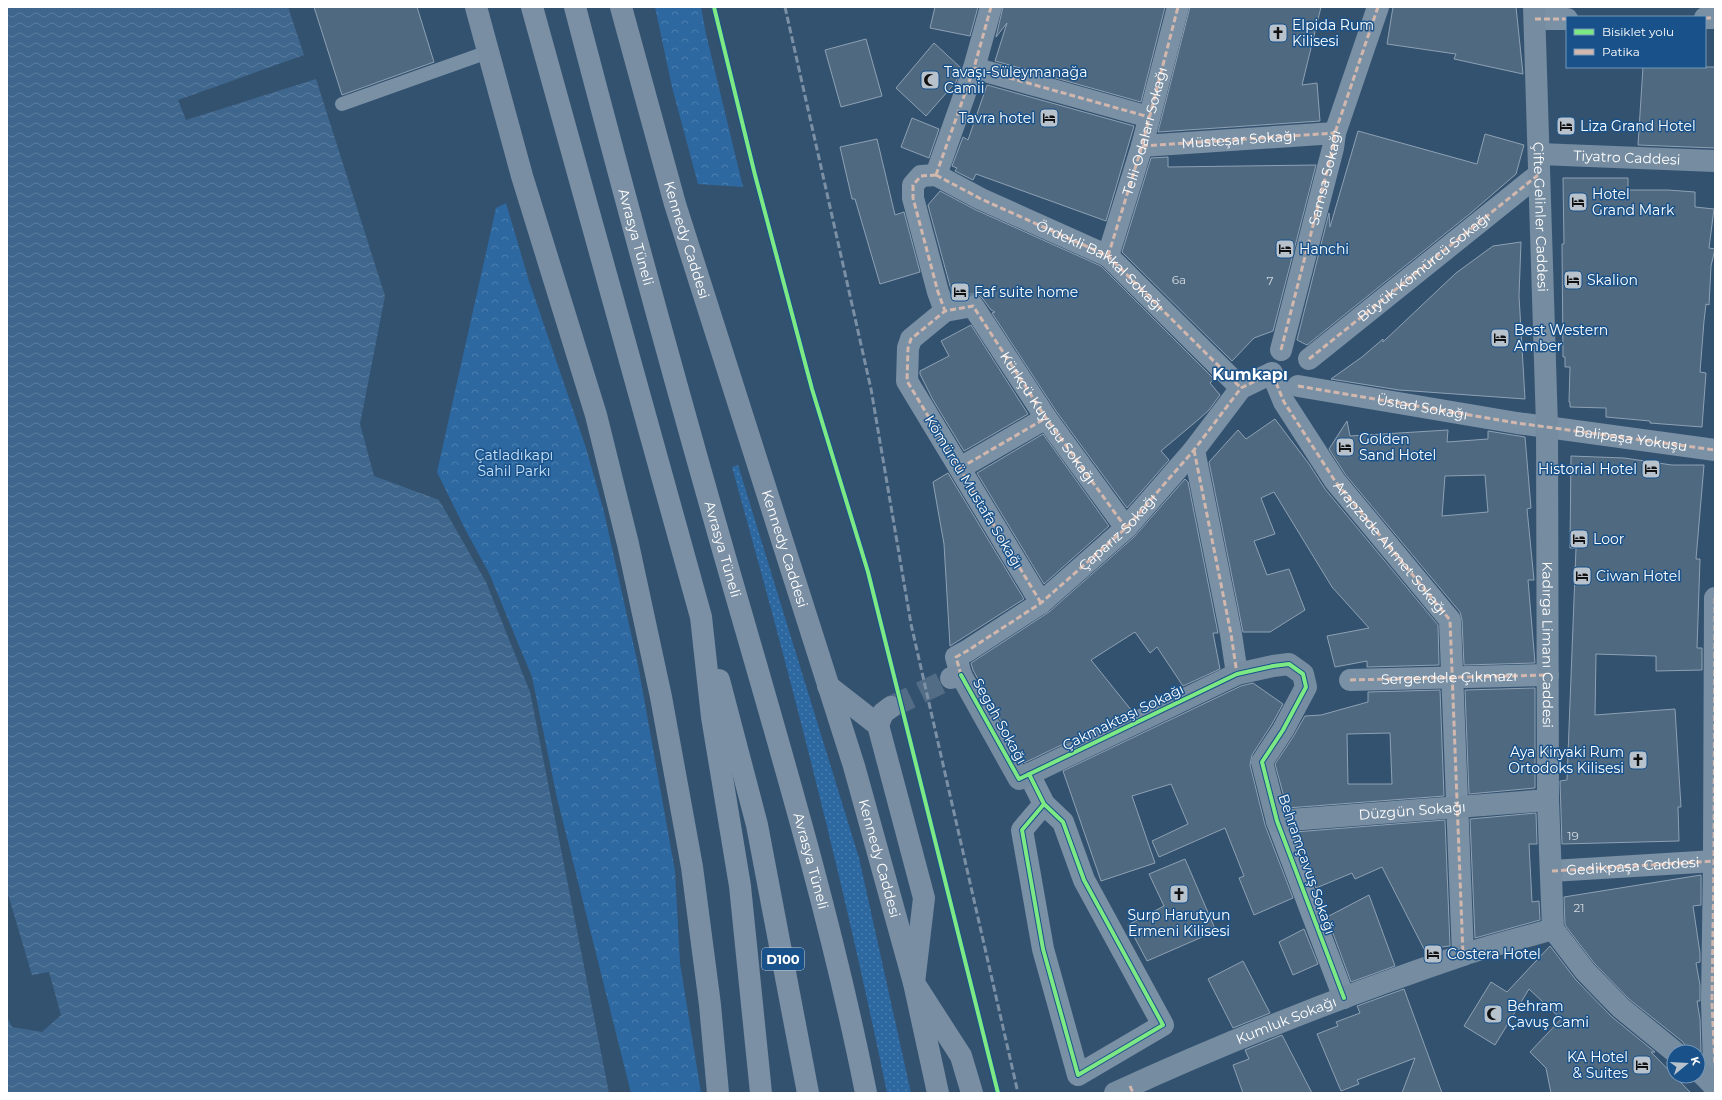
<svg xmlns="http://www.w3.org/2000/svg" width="1722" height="1100" viewBox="0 0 1722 1100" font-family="Montserrat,sans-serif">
<defs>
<pattern id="grass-dots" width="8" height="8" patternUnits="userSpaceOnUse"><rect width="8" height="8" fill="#2d68a0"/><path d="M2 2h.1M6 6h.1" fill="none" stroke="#4c7fae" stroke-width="1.8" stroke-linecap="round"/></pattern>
<pattern id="forest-crowns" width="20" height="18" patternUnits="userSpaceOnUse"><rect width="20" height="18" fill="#2d68a0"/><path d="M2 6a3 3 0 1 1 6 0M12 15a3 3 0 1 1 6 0" fill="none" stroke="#4c7fae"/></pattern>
<pattern id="water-waves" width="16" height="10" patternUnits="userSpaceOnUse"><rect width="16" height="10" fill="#3f678e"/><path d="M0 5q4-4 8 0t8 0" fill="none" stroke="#5c7e9f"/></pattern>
</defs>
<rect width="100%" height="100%" fill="#335270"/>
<path fill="url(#grass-dots)" d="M738 465 859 858 911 1093H887C844 882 790 674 732 467Z"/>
<g fill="url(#forest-crowns)">
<polygon points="655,7 701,7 706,34 743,187 698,184 672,87"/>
<polygon points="506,203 529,281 586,448 604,512 638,665 675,871 680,963 701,1093 631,1093 557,798 532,677 489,573 465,529 437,472 496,208"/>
</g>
<polygon fill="url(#water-waves)" points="7,7 288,7 304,55 178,100 186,120 316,79 385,296 360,424 374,476 439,500 486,582 530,692 609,1093 7,1093 7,1017 12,1027 42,1032 61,1015 49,972 32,975 7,891"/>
<g fill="#4f6980" stroke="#8ea1b3" fill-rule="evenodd">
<polygon points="314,7 417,7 434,62 342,95"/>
<polygon points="935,7 978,7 970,36 930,28"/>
<polygon points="1003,7 1165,7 1141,102 995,61 1007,23 996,37"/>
<polygon points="1190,7 1321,7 1302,85 1317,83 1320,121 1158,132"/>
<polygon points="1393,7 1516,7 1523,74 1454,59 1456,54 1387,44"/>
<polygon points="866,39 882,96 841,107 825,50"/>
<polygon points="934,43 961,68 956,82 926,116 896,88"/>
<polygon points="1643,67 1715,67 1715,148 1638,145"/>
<polygon points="987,85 1134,126 1106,221 976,174 973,180 955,171 957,168 952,166 963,137 968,140"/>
<polygon points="912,118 939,129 929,158 901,147"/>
<polygon points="1358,131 1477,164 1485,134 1524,145 1516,174 1472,212 1307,345 1297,340 1329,213 1330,227"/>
<polygon points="877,139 895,215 904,212 920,272 880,284 855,199 852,199 840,147"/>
<polygon points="1168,157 1168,167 1316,165 1273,331 1254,338 1232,361 1122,252 1151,158"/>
<polygon points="1563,178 1628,178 1628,190 1668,190 1695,192 1695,207 1714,209 1709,248 1715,249 1711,266 1709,305 1706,304 1704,321 1700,372 1706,373 1702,427 1650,423 1650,421 1606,417 1606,408 1570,407 1570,402 1569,402 1570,367 1565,367 1565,357 1563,357 1562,244 1564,244"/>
<polygon points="940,191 976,210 1101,266 1214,379 1210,383 1220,395 1209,410 1199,419 1161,451 1169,460 1127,508 1056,411 992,313 995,312 991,310 983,299 978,294 971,294 953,297 928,205"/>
<polygon points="1521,242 1519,296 1525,399 1399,390 1331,379 1362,357 1383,339 1383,342 1456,273 1493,246"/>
<polygon points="971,325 1028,414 964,451 933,400 920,374 920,371 949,356 941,341"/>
<polygon points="1275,419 1309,464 1325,489 1438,625 1439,665 1367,667 1367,661 1335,667 1327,636 1369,628 1332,587 1274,492 1261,498 1275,534 1254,541 1267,575 1289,569 1305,610 1270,632 1243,632 1209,462 1238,430 1246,439"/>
<path d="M1347 421 1350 436 1448 430 1447 442 1488 439V431L1525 437 1531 508 1527 509 1534 580H1528L1535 663 1464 665 1462 620 1460 612 1345 474 1329 449ZM1485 475 1488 512 1442 516 1445 476Z"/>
<polygon points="1043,434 1109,526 1044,584 977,473"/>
<polygon points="1571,456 1624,458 1672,465 1704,465 1696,559 1700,559 1697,648 1702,648 1702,670 1656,671 1656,656 1596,654 1595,715 1675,709 1681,807 1678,807 1679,841 1562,844 1560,781 1567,780 1576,548 1570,548"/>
<polygon points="948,473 1024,599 950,646 944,544 933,482"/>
<polygon points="1185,479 1188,482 1218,633 1213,633 1220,669 1183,686 1157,647 1150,653 1135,632 1091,660 1132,711 1024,763 973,670 971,663 1049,612 1134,537"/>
<polygon points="1253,683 1283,704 1272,724 1252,755 1250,765 1265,825 1293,898 1254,915 1239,878 1244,876 1225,828 1159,857 1152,841 1188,824 1171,784 1132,796 1155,863 1101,881 1063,771 1241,686"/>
<polygon points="1535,688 1535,788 1469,794 1465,690"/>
<path d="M1440 690 1444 796 1287 808 1275 764 1293 737 1305 716 1321 715 1368 702V692ZM1390 733 1392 784H1348L1347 734Z"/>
<polygon points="1536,813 1537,844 1529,844 1532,902 1539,901 1540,920 1475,938 1470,819"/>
<polygon points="1445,820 1450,946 1424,949 1382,867 1355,879 1352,873 1316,888 1295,832"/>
<polygon points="1185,859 1216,931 1147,961 1128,925 1164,906 1149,874"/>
<polygon points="1701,875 1701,905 1693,906 1700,953 1700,962 1696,963 1700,985 1700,1001 1697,1001 1700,1019 1701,1052 1687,1052 1686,1047 1683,1042 1629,999 1594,963 1565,925 1564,897"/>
<polygon points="1369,895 1395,966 1351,982 1327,917"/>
<polygon points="1304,929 1318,964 1293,975 1279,942"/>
<polygon points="1550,946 1576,980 1612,1017 1655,1052 1651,1052 1691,1093 1551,1093 1546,1068 1530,1052 1561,1019 1529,989 1495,1045 1464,1026 1491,982 1507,992"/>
<polygon points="1243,961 1270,1013 1233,1028 1208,979"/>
<polygon points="1404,989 1442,1093 1402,1093 1415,1058 1357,1080 1359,1084 1341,1091 1317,1034 1338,1026 1336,1022 1360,1013 1357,1006"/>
<polygon points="1282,1035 1312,1093 1243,1093 1233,1065 1249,1059 1245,1050"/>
</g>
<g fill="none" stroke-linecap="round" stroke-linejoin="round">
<polyline stroke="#526c85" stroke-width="22" stroke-dasharray="22 11" stroke-linecap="butt" points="891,707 951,678"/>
<polyline stroke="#7a90a5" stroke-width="14" points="342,104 488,52"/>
<g stroke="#7a90a5" stroke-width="22">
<polyline points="1705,18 1715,18"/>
<polyline points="1535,19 1567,19"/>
<polyline points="974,68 1149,117"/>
<polyline points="1142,146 1335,133"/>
<path id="s1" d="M936 175 981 199 1108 256 1241 388"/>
<polyline points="936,175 974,68 991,7"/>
<polyline points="936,175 921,176 913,185 913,198 938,292 945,311"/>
<polyline points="1108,256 1142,146 1178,7"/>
<polyline points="1281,350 1333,148 1335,133 1378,7"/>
<path id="s2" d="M1309 359 1538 175"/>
<path id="s3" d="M1298 386 1517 423 1715 450"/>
<polyline points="1194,450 1231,634 1237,674"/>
<polyline points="960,468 1046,418"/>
<polyline points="1041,603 907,381 908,348 911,339 945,311 973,306 1046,418 1126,528"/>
<path id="s4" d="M961 675 956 657 967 651 1041 603 1126 528 1194 450 1241 388 1272 373 1284 402 1335 481 1450 620 1463 955"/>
<path id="s5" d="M1350 680 1548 675"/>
<polyline points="1029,774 1044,804 1063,822 1084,880 1163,1025 1078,1075 1043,949 1022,830 1044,804"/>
<polyline points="1277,821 1344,998"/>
<polyline points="1552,871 1715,861"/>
<polyline points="1714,1065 1712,1002 1714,862 1715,598"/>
</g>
<g stroke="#758ca1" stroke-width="22">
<path id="s6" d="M1534 7 1547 426 1548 800 1553 929 1585 971 1621 1008 1675 1052"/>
<path id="s7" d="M1539 154 1715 161"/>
<path id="s8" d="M961 675 1019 779 1237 674 1273 666 1289 664 1303 674 1306 687 1283 730 1262 762 1277 821 1548 800"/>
<polyline points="1698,1070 1715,1087"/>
<path id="s9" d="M1115 1093C1228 1041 1345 995 1463 955 1492 945 1523 938 1553 929"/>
</g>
<g stroke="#798ea3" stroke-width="22">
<polyline points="476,7 522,176 596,415 628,544 661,697 692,867 710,1005 718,1093"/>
<path id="s10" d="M621 7 675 204 854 766 914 983 938 1093"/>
<polyline points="951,678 961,675"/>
<polyline points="828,686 878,725 924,898 914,983 961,1056 972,1093"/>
<polyline points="878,725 883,713 891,707"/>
</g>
<g stroke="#7b90a4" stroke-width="22">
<polyline points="532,7 701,617 712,717 740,886 761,1093"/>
<path id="s11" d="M575 7C623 191 673 375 725 557 776 735 830 912 866 1093"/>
<polyline points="719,680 757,825 808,1093"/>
</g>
<polyline stroke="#7b90a4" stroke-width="3" stroke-dasharray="7 3" stroke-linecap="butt" points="785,7 871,389 911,624 1018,1093"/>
<g stroke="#d1b7ad" stroke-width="3" stroke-dasharray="6 3" stroke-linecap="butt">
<polyline points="1705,18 1715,18"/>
<polyline points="1535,19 1567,19"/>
<polyline points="974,68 1149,117"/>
<path id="s12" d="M1142 146 1335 133"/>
<polyline points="936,175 981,199 1108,256 1241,388"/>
<polyline points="936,175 974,68 991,7"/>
<polyline points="936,175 921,176 913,185 913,198 938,292 945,311"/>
<path id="s13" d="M1108 256 1142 146 1178 7"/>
<path id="s14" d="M1281 350 1333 148 1335 133 1378 7"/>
<polyline points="1309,359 1538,175"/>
<polyline points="1298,386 1517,423 1715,450"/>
<polyline points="1194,450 1231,634 1237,674"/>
<polyline points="960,468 1046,418"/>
<polyline points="1715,598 1714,862 1712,1002 1715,1065"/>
<path id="s15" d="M1041 603 907 381 908 348 911 339 945 311 973 306 1046 418 1126 528"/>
<polyline points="961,675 956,657 967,651 1041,603 1126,528 1194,450 1241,388 1272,373 1284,402 1335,481 1450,620 1463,955"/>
<polyline points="1350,680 1548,675"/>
<path id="s16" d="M1552 871 1715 861"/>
<polyline points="1130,1086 1133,1093"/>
</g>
<defs>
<g id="cycleway">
<polyline points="714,7 755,175 812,389 868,572 998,1093"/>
<polyline points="961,675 1019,779 1237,674 1273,666 1289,664 1303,674 1306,687 1283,730 1262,762 1277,821 1344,998"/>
<polyline points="1029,774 1044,804 1063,822 1084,880 1163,1025 1078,1075 1043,949 1022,830 1044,804"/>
</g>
</defs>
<use href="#cycleway" stroke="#19528a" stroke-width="6"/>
<use href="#cycleway" stroke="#7ce984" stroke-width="4"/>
</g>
<defs>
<symbol id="church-square" viewBox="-11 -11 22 22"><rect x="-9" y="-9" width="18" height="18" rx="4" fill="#b8c2cd" stroke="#19528a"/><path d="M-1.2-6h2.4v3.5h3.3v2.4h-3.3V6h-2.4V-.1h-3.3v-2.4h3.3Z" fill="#111"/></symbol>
<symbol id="mosque-square" viewBox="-11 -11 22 22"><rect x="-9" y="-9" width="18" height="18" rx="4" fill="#b8c2cd" stroke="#19528a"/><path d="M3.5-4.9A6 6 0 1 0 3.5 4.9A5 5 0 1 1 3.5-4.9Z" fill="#111"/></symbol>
<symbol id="hotel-square" viewBox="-11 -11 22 22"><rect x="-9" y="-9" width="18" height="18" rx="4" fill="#b8c2cd" stroke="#19528a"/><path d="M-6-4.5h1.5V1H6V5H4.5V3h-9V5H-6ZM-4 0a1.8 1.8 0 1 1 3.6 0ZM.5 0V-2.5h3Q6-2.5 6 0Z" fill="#111"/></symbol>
</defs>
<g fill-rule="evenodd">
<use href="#church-square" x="1267" y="22" width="22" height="22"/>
<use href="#mosque-square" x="919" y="69" width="22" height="22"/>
<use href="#hotel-square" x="1038" y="107" width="22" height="22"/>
<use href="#hotel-square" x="1555" y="115" width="22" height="22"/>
<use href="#hotel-square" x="1567" y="191" width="22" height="22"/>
<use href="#hotel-square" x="1274" y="238" width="22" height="22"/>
<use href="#hotel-square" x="1562" y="269" width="22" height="22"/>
<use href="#hotel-square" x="949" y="281" width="22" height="22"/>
<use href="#hotel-square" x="1489" y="327" width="22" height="22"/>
<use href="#hotel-square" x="1334" y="436" width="22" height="22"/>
<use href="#hotel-square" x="1640" y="458" width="22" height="22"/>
<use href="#hotel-square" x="1568" y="528" width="22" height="22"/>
<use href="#hotel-square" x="1571" y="565" width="22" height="22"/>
<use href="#church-square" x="1627" y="749" width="22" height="22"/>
<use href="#church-square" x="1168" y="883" width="22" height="22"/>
<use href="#hotel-square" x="1422" y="943" width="22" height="22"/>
<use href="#mosque-square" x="1482" y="1003" width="22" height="22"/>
<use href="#hotel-square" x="1631" y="1054" width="22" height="22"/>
</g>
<g text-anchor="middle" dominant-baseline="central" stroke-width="3" stroke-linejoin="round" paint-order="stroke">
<g font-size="12" fill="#d3dadf">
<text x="1179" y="279">6a</text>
<text x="1270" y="280">7</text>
<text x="1573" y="835">19</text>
<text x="1579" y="907">21</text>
</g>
<rect fill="#19528a" stroke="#bacbdc" stroke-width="1" x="762" y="948" width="42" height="22" rx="3"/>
<g font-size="13" font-weight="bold" fill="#fff">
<text x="783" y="959">D100</text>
</g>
<g font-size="14" fill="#fff" stroke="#19528a" text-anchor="start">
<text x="1292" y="25">Elpida Rum<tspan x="1292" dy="16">Kilisesi</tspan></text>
<text x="944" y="72">Tavaşı-Süleymanağa<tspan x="944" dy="16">Camii</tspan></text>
<text x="1035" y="118" text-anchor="end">Tavra hotel</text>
<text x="1580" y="126">Liza Grand Hotel</text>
<text x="1592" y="194">Hotel<tspan x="1592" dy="16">Grand Mark</tspan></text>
<text x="1299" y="249">Hanchi</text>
<text x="1587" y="280">Skalion</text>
<text x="974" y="292">Faf suite home</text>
<text x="1514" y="330">Best Western<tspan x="1514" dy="16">Amber</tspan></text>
<text x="1359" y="439">Golden<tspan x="1359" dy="16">Sand Hotel</tspan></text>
<text x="1637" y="469" text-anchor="end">Historial Hotel</text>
<text x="1593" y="539">Loor</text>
<text x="1596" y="576">Ciwan Hotel</text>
<text x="1624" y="752" text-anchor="end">Aya Kiryaki Rum<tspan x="1624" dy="16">Ortodoks Kilisesi</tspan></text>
<text x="1179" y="915" text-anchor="middle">Surp Harutyun<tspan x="1179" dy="16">Ermeni Kilisesi</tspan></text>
<text x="1447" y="954">Costera Hotel</text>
<text x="1507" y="1006">Behram<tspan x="1507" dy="16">Çavuş Cami</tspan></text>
<text x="1628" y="1057" text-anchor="end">KA Hotel<tspan x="1628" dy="16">&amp; Suites</tspan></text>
</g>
<g font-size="14" fill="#fff" stroke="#19528a">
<text stroke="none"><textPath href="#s13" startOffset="130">Telli Odaları Sokağı</textPath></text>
<text stroke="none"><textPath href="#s12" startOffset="97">Müsteşar Sokağı</textPath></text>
<text stroke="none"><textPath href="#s7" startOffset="88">Tiyatro Caddesi</textPath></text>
<text stroke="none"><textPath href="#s14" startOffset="178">Samsa Sokağı</textPath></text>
<text stroke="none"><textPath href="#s6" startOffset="210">Çifte Gelinler Caddesi</textPath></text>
<text stroke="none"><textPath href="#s11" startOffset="238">Avrasya Tüneli</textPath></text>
<text stroke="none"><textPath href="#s10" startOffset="242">Kennedy Caddesi</textPath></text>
<text stroke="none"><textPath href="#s1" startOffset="189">Ördekli Bakkal Sokağı</textPath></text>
<text stroke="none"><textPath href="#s2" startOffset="147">Büyük Kömürcü Sokağı</textPath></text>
<text stroke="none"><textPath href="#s3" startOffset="126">Üstad Sokağı</textPath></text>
<text stroke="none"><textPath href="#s15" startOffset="509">Kürkçü Kuyusu Sokağı</textPath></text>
<text stroke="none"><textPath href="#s3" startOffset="337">Balipaşa Yokuşu</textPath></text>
<text transform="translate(974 492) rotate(59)">Kömürcü Mustafa Sokağı</text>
<text stroke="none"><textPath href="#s4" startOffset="224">Çaparız Sokağı</textPath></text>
<text stroke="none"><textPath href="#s4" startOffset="661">Arapzade Ahmet Sokağı</textPath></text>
<text stroke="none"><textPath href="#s11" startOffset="562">Avrasya Tüneli</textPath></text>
<text stroke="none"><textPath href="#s10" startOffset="566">Kennedy Caddesi</textPath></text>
<text stroke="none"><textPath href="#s6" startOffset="638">Kadırga Limanı Caddesi</textPath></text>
<text stroke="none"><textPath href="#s5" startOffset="99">Sergerdele Çıkmazı</textPath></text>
<text transform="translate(1123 717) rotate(-26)">Çakmaktaşı Sokağı</text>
<text transform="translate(1000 721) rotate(61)">Segah Sokağı</text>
<text stroke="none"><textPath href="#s8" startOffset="728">Düzgün Sokağı</textPath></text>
<text stroke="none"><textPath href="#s10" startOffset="890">Kennedy Caddesi</textPath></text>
<text stroke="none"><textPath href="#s11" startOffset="886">Avrasya Tüneli</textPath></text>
<text transform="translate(1307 864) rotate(71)">Behramçavuş Sokağı</text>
<text stroke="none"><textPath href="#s16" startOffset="81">Gedikpaşa Caddesi</textPath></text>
<text stroke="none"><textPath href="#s9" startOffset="186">Kumluk Sokağı</textPath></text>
</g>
<g font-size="14" fill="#c8e2fa" stroke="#19528a">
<text x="514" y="455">Çatladıkapı<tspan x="514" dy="16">Sahil Parkı</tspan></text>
</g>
<g font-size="16" font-weight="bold" fill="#fff" stroke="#19528a">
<text x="1250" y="374">Kumkapı</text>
</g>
</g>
<rect width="1722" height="1100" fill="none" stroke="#ffffff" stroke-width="16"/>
<rect x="1566" y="16" width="140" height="52" fill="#19528a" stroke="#7597b9"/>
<rect x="1574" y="29" width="20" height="6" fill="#7ce984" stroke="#7597b9"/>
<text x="1602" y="36" font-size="12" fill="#ffffff">Bisiklet yolu</text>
<rect x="1574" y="49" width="20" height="6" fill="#d1b7ad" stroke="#7597b9"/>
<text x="1602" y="56" font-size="12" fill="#ffffff">Patika</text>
<g transform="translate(1686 1064) rotate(72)"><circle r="19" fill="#19528a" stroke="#7597b9"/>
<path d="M0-3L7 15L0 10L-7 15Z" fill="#b8c2cd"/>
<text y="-6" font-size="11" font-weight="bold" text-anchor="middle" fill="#ffffff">K</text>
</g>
</svg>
